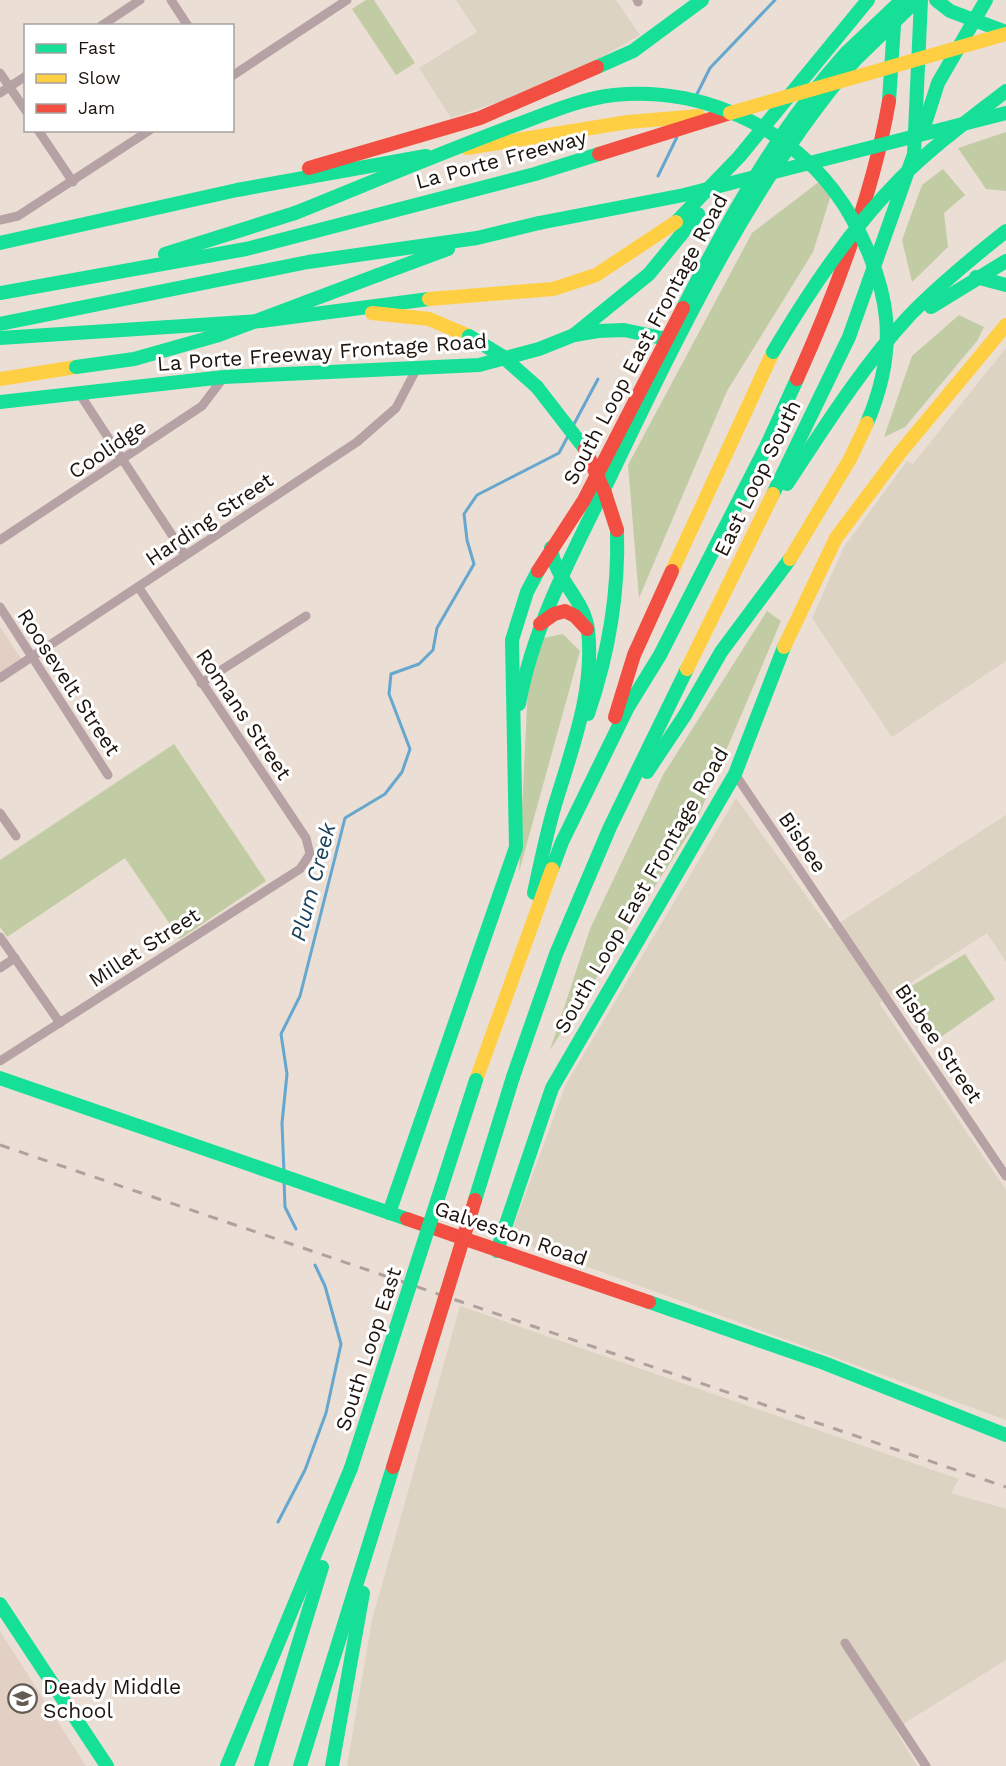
<svg xmlns="http://www.w3.org/2000/svg" width="1006" height="1766" viewBox="0 0 1006 1766" font-family="'Work Sans',sans-serif">
<rect width="100%" height="100%" fill="#ebded4"/>
<g fill="#ddd3c3">
<polygon points="456,0 616,0 640,35 586,66 517,96 451,118 419,68 477,32"/>
<polygon points="1006,348 1006,661 892,737 812,618 844,547 907,461 913,464"/>
<polygon points="736,798 830,929 1006,815 1006,962 987,933 879,1003 1006,1190 1006,1420 509,1238 566,1084"/>
<polygon points="460,1306 959,1479 951,1493 1006,1509 1006,1660 895,1729 917,1766 347,1766 372,1620"/>
</g>
<g fill="#e2d0c5">
<polygon points="0,627 22,660 0,674"/>
<polygon points="0,1631 86,1766 0,1766"/>
</g>
<g fill="#c1cca5">
<polygon points="366,0 374,0 415,63 396,75 352,9"/>
<polygon points="1006,132 1006,191 986,189 958,148"/>
<polygon points="943,169 965,195 944,213 948,247 912,282 902,240 922,185"/>
<polygon points="824,178 831,195 813,252 727,391 639,598 628,465 752,233"/>
<polygon points="959,315 984,327 977,341 905,427 884,437 912,356"/>
<polygon points="767,611 781,621 695,824 550,1050 590,929 663,775"/>
<polygon points="563,634 580,651 519,872 528,685 543,638"/>
<polygon points="174,744 266,881 180,939 125,858 7,937 0,927 0,860"/>
<polygon points="965,954 995,999 931,1044 898,994"/>
</g>
<g fill="none" stroke-linecap="round" stroke-linejoin="round">
<g stroke="#65a7ce" stroke-width="3">
<polyline points="696,96 710,68 775,0"/>
<polyline points="658,176 677,137"/>
<polyline points="574,424 598,379"/>
<polyline points="284,1173 282,1123 287,1074 281,1034 300,996 345,818 385,794 402,772 410,749 389,694 391,674 419,664 433,650 437,628 474,564 467,540 464,514 477,495 559,453 568,436"/>
<polyline points="284,1179 285,1207 296,1229"/>
<polyline points="278,1522 305,1470 326,1413 341,1344 325,1286 315,1265"/>
</g>
<g stroke="#b6a2a4" stroke-width="9">
<polyline points="171,0 188,26"/>
<polyline points="637,0 638,2"/>
<polyline points="101,26 140,0"/>
<polyline points="0,73 26,111"/>
<polyline points="232,76 347,0"/>
<polyline points="0,93 26,76"/>
<polyline points="38,130 73,182"/>
<polyline points="0,220 18,216 150,130"/>
<polyline points="79,393 185,555"/>
<polyline points="0,540 202,406 224,377"/>
<polyline points="0,607 108,775"/>
<polyline points="0,678 357,442 396,408 417,368"/>
<polyline points="201,683 306,616"/>
<polyline points="735,774 1006,1176"/>
<polyline points="0,813 16,836"/>
<polyline points="0,937 60,1023"/>
<polyline points="0,968 15,958"/>
<polyline points="0,1061 300,869 310,854 306,838 139,588"/>
<polyline points="845,1643 926,1766"/>
</g>
<g stroke="#16e098" stroke-width="14">
<polyline points="597,67 633,51 702,0"/>
<polyline points="889,101 895,10"/>
<polyline points="922,133 938,83 986,0"/>
<polyline points="676,222 739,157 868,0"/>
<polyline points="0,243 237,190 426,156"/>
<polyline points="165,254 295,213"/>
<polyline points="378,275 448,249"/>
<polyline points="976,277 1006,285"/>
<polyline points="0,293 246,249 535,174 599,154"/>
<polyline points="931,307 1006,261"/>
<path d="M683 308C729 218 779 127 847 52"/>
<polyline points="0,324 308,262 477,238 539,223"/>
<polyline points="574,335 649,274 698,214"/>
<polyline points="0,338 261,321 429,299"/>
<polyline points="537,387 585,449"/>
<polyline points="0,402 224,377 479,365 539,349 574,335 598,331 624,330 672,340"/>
<path d="M787 484C825 426 862 367 909 316 939 285 972 258 1006 231"/>
<polyline points="773,494 849,337 914,154 921,0"/>
<path d="M519 704C534 623 574 551 610 477 679 333 750 183 855 60"/>
<path d="M588 714C609 653 619 594 617 530"/>
<polyline points="647,772 685,715 721,652 790,559"/>
<polyline points="552,869 562,842 628,707 660,655 766,447 797,379"/>
<path d="M534 893C540 865 546 836 554 808 571 751 595 691 588 630 584 598 555 580 551 548"/>
<polyline points="513,1077 556,954 610,827 687,669"/>
<polyline points="0,1078 407,1219"/>
<polyline points="389,1213 516,847 512,640 527,592 538,571"/>
<polyline points="497,1251 552,1088 735,774 784,647"/>
<polyline points="649,1302 824,1363 1006,1435"/>
<polyline points="0,1604 107,1766"/>
<polyline points="227,1766 351,1468"/>
<polyline points="261,1766 322,1567"/>
<polyline points="300,1766 393,1467"/>
<polyline points="332,1766 363,1593"/>
</g>
<g stroke="#ffcf43" stroke-width="14">
<polyline points="467,148 628,122 699,116"/>
<polyline points="429,299 553,289 596,275 676,222"/>
<polyline points="372,313 429,319 469,336"/>
<polyline points="0,379 76,367"/>
<polyline points="672,571 773,352"/>
<polyline points="784,647 836,538 899,454 1006,325"/>
<polyline points="687,669 773,494"/>
<polyline points="476,1080 552,869"/>
</g>
<g stroke="#f24e42" stroke-width="14">
<polyline points="599,154 730,113"/>
<polyline points="309,168 480,118 597,67"/>
<path d="M797 379C836 292 873 195 889 101"/>
<polyline points="538,571 584,500 683,308"/>
<polyline points="540,624 554,614 565,611 575,616 587,629"/>
<polyline points="615,717 634,655 672,571"/>
<polyline points="407,1219 649,1302"/>
</g>
<polyline stroke="#afa19d" stroke-width="3" stroke-dasharray="10 10" stroke-linecap="butt" points="0,1145 1006,1487"/>
<g stroke="#16e098" stroke-width="14">
<polyline points="936,0 950,11 1006,32"/>
<polyline points="847,52 902,0"/>
<polyline points="855,60 917,0"/>
<path d="M295 213C367 184 438 154 510 127 544 115 578 99 614 95 710 85 806 135 853 220 891 291 899 348 867 423"/>
<polyline points="539,223 684,195 1006,113"/>
<polyline points="469,336 502,356 537,387"/>
<path d="M773 352C810 290 850 230 900 179 933 146 970 119 1006 91"/>
<polyline points="76,367 134,359 219,335 378,275"/>
<polyline points="475,1200 513,1077"/>
<polyline points="351,1468 476,1080"/>
</g>
<g stroke="#ffcf43" stroke-width="14">
<polyline points="730,113 1006,34"/>
<polyline points="790,559 850,459 867,423"/>
</g>
<g stroke="#f24e42" stroke-width="14">
<polyline points="585,449 605,493 617,530"/>
<polyline points="393,1467 475,1200"/>
</g>
</g>
<defs>
<symbol id="school-ring" viewBox="-11 -11 22 22"><circle r="9.5" fill="#fff" stroke="#645b53" stroke-width="1.5"/><path d="M0-5L7-2L0 1L-7-2ZM-4 1L0 2.5L4 1V4Q0 6-4 4Z" fill="#645b53"/></symbol>
</defs>
<g fill-rule="evenodd">
<use href="#school-ring" x="6" y="1682" width="33" height="33"/>
</g>
<g text-anchor="middle" dominant-baseline="central" stroke-width="6" stroke-linejoin="round" paint-order="stroke">
<g font-size="21" fill="#1c140d" stroke="#fff">
<text transform="translate(501 159) rotate(-15)">La Porte Freeway</text>
<text transform="translate(645 339) rotate(-62)">South Loop East Frontage Road</text>
<text transform="translate(322 352) rotate(-4)">La Porte Freeway Frontage Road</text>
<text transform="translate(107 449) rotate(-34)">Coolidge</text>
<text transform="translate(757 478) rotate(-64)">East Loop South</text>
<text transform="translate(209 519) rotate(-34)">Harding Street</text>
<text transform="translate(69 682) rotate(57)">Roosevelt Street</text>
<text transform="translate(244 714) rotate(56)">Romans Street</text>
<text transform="translate(803 842) rotate(56)">Bisbee</text>
<text transform="translate(641 890) rotate(-60)">South Loop East Frontage Road</text>
<text transform="translate(144 947) rotate(-33)">Millet Street</text>
<text transform="translate(939 1043) rotate(56)">Bisbee Street</text>
<text transform="translate(511 1233) rotate(19)">Galveston Road</text>
<text transform="translate(368 1349) rotate(-72)">South Loop East</text>
</g>
<g font-size="21" fill="#1c140d" stroke="#fff" text-anchor="start">
<text x="43" y="1686">Deady Middle<tspan x="43" dy="24">School</tspan></text>
</g>
<g font-size="22" font-style="italic" fill="#1b425c" stroke="#fff">
<text transform="translate(313 882) rotate(-75)">Plum Creek</text>
</g>
</g>
<rect x="24" y="24" width="210" height="108" fill="#ffffff" stroke="#a4a19e" stroke-width="1.5"/>
<rect x="36" y="44" width="30" height="9" fill="#16e098" stroke="#a4a19e" stroke-width="1.5"/>
<text x="78" y="54" font-size="18" fill="#1c140d">Fast</text>
<rect x="36" y="74" width="30" height="9" fill="#ffcf43" stroke="#a4a19e" stroke-width="1.5"/>
<text x="78" y="84" font-size="18" fill="#1c140d">Slow</text>
<rect x="36" y="104" width="30" height="9" fill="#f24e42" stroke="#a4a19e" stroke-width="1.5"/>
<text x="78" y="114" font-size="18" fill="#1c140d">Jam</text>
</svg>
